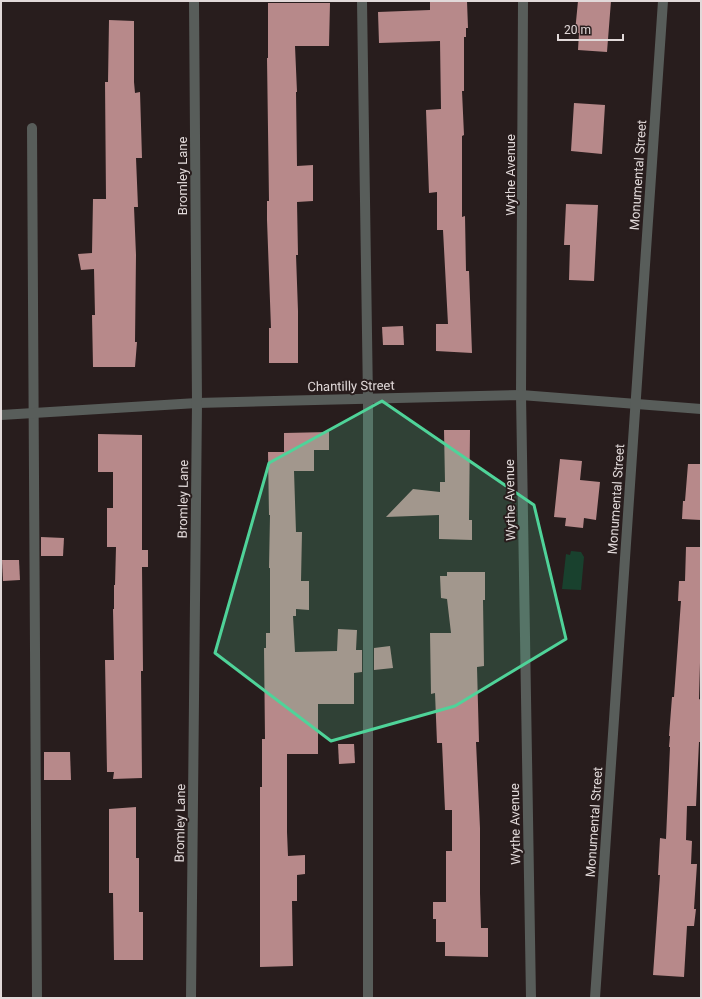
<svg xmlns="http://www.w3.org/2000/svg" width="702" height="999" viewBox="0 0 702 999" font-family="Roboto,sans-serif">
<rect width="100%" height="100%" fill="#281d1d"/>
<polygon fill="#19412e" points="571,551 581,552 584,557 581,590 562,589 566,554 570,555"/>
<g fill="#b7898a">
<polygon points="430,1 467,1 468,28 466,28 466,37 464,37 464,91 462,91 464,135 462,136 462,217 465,216 466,271 469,271 472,353 436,351 436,324 448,324 443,230 437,230 437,192 429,193 426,110 441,109 440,41 379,43 378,12 430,10"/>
<polygon points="578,1 611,1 607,52 578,50 579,33 575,32"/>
<polygon points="268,3 330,3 329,46 295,46 297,92 296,92 297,166 313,165 313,201 297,202 298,255 296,255 298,311 298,363 269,363 269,328 271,328 267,220 267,201 269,201 267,58 268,58"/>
<polygon points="109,20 134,21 134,82 135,93 140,92 142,158 136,158 138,207 134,207 136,255 135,342 137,342 135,367 93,367 92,315 95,315 94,269 81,270 78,254 92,253 93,199 106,199 105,82 108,82"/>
<polygon points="574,103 605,105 602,154 571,151"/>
<polygon points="566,204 598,205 594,281 569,280 570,245 564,245"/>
<polygon points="403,326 404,345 383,345 382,327"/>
<polygon points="444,430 470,430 469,520 472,520 472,540 439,539 439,515 386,517 413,489 440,492 440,482 445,482"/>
<polygon points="329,432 329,450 314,450 314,471 294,471 296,532 302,532 301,581 309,581 309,610 296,609 296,616 293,616 295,652 337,651 338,629 357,630 356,650 362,650 362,672 354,673 354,704 318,704 318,754 287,754 287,832 288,856 305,855 305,874 297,875 297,901 292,901 293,966 260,967 260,787 262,787 262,739 265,739 264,648 266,648 266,633 270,633 270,568 269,568 270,515 269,515 268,452 284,452 284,433"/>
<polygon points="98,434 142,435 142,550 148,550 148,567 142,567 143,671 141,671 142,778 113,779 114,772 107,772 105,660 114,660 113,609 114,609 114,585 115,585 116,547 107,547 107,508 113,508 113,472 98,472"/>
<polygon points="560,459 582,461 580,480 600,482 596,520 584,518 583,528 565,526 566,518 554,517"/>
<polygon points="688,464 701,464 701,520 682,519 683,501 685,501"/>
<polygon points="41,537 64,538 63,556 41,556"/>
<polygon points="686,547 701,547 701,663 700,663 699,699 701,700 701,742 699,742 696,806 687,806 686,840 692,841 691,864 697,864 694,909 696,909 694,926 687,926 684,977 653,975 660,875 658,875 660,838 666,839 670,747 669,747 670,736 669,736 672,697 674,697 681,601 678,601 679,581 685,581"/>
<polygon points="2,560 19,560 20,580 3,581"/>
<polygon points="447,572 485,572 485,600 483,600 484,666 477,667 479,742 476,742 480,828 480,893 481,928 488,928 488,957 445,956 445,942 436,942 436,919 433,919 433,902 446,902 446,851 452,851 452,810 445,810 442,743 437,743 435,693 431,694 430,633 451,633 447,599 441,598 440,576 447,576"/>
<polygon points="390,646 393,668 374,670 374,648"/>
<polygon points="338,744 354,744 355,763 339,764"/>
<polygon points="44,752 70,752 71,780 44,780"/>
<polygon points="136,807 136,858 139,858 139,912 143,912 143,960 114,960 113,893 109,893 109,809"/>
</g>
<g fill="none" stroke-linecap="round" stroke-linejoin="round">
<g stroke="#585d5a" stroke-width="10">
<polyline points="362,1 368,399 368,998"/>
<polyline points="523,1 521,395 531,998"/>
<polyline points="32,128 37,998"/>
<polyline points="1,415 197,403 521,395 701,409"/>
<polyline points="191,998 197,403 194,1"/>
<polyline points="595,998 663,1"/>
</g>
</g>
<path fill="#4fd399" fill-opacity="0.2" stroke="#4fd399" stroke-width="3" stroke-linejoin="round" d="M382 401 534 505 566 639 455 706 331 741 215 653 269 463Z"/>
<g text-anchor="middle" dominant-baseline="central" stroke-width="4" stroke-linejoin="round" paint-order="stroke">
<g font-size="13" fill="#e1d9d9" stroke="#281d1d">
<text transform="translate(510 175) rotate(-90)">Wythe Avenue</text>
<text transform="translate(638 175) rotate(-86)">Monumental Street</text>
<text transform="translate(182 176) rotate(-90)">Bromley Lane</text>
<text transform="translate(351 386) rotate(-1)">Chantilly Street</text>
<text transform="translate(183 499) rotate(-89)">Bromley Lane</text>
<text transform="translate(616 499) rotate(-86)">Monumental Street</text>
<text transform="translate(510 500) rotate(-91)">Wythe Avenue</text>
<text transform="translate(594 822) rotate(-86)">Monumental Street</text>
<text transform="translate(180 823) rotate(-89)">Bromley Lane</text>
<text transform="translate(515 824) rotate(-91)">Wythe Avenue</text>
</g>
</g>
<rect width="702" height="999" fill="none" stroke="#e1d9d9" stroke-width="4"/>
<path d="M558 34v6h65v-6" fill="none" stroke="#e1d9d9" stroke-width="2"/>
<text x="564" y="34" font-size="12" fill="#e1d9d9" stroke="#281d1d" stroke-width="3" paint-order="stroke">20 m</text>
</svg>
